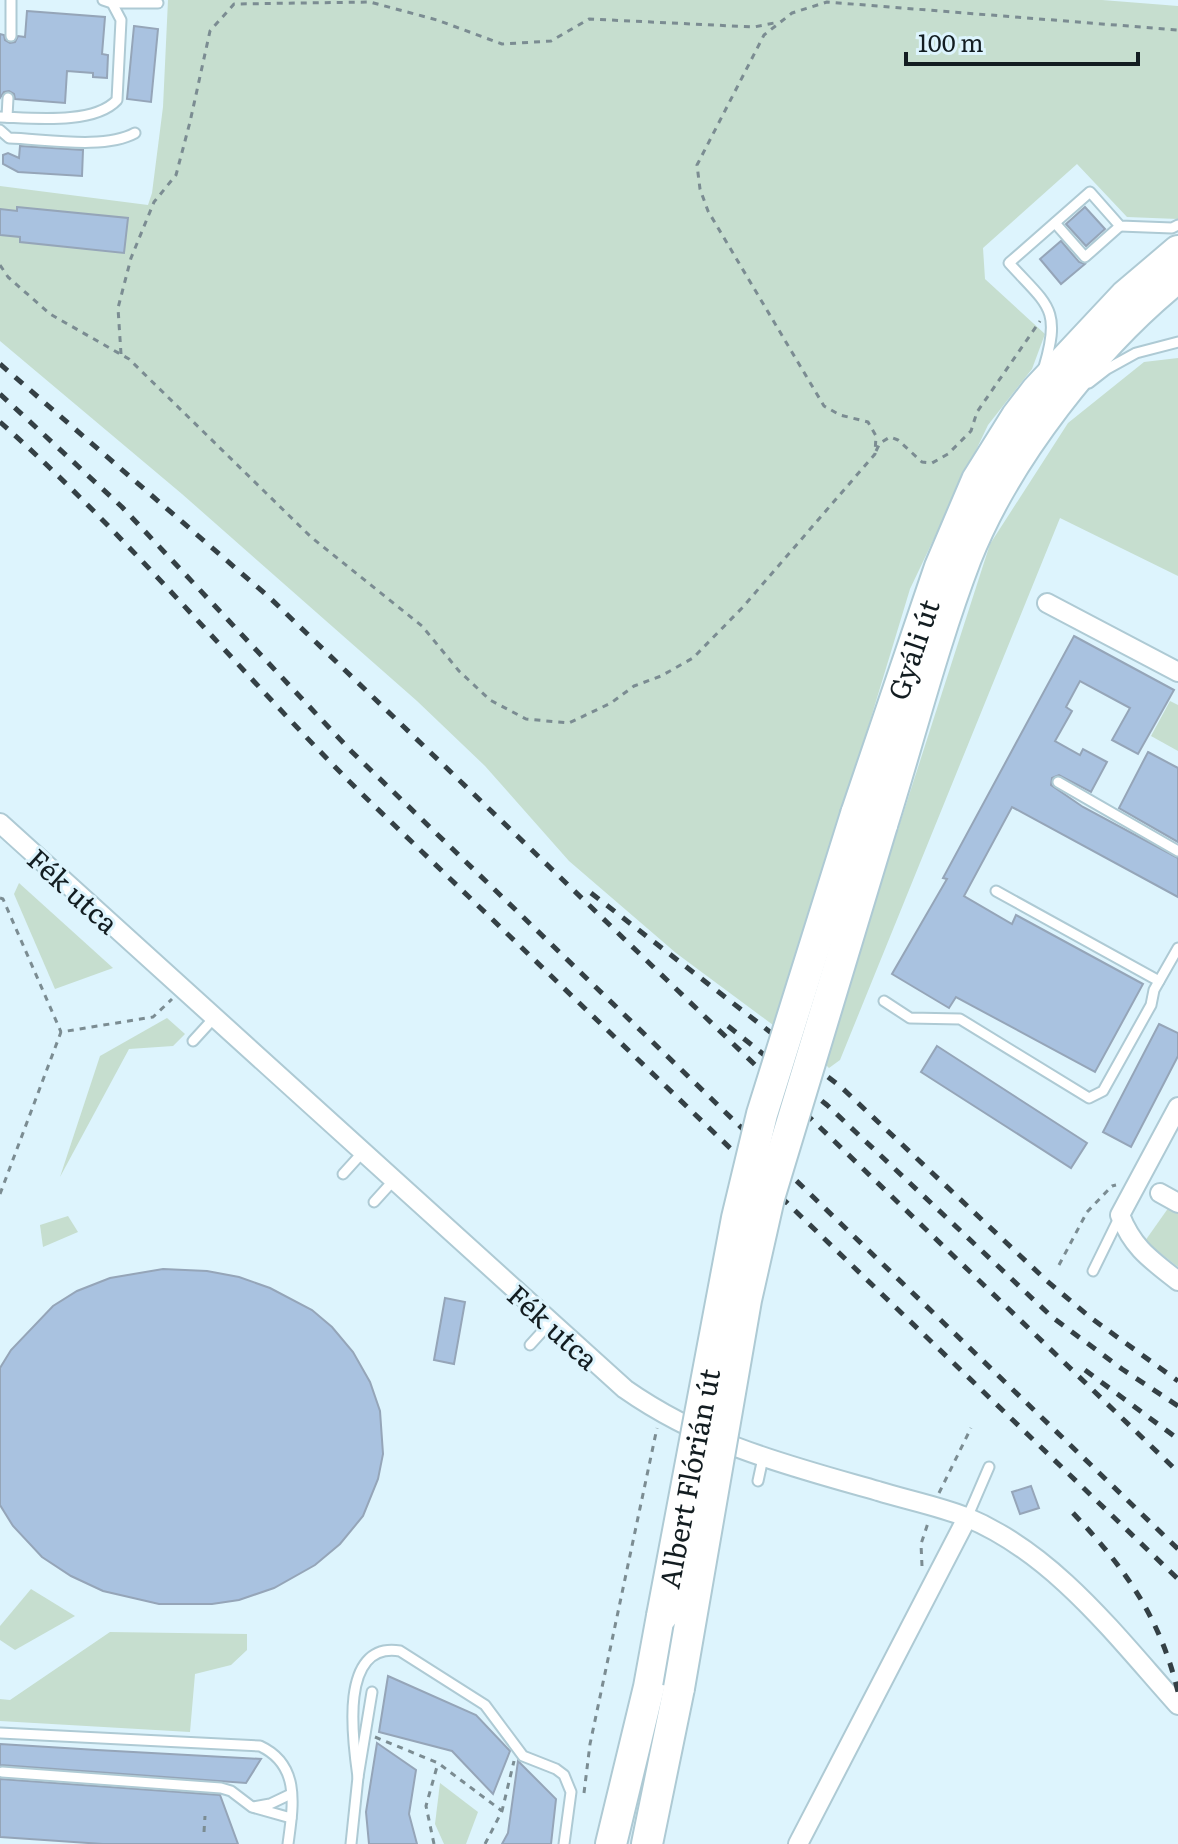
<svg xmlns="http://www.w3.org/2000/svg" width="1178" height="1844" viewBox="0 0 1178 1844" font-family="Literata,serif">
<rect width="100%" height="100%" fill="#ddf4fd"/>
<g fill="#c6decf">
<polygon points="168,0 1102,0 1178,6 1178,219 1127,217 1077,164 983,248 985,279 1045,334 1032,369 988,425 910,589 777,1028 676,953 569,861 485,766 417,701 182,494 0,341 0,186 148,205 152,193 163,107"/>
<polygon points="1178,358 1178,576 1060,518 840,1060 829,1068 823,1062 990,544 1068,423 1144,362"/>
<polygon points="1170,701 1178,705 1178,751 1151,736"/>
<polygon points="19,883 113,968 55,989 14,894"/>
<polygon points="167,1018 185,1034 173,1046 129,1049 60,1177 100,1056"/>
<polygon points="1169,1207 1178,1212 1178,1267 1145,1241"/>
<polygon points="68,1216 78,1232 43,1247 40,1225"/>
<polygon points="31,1589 75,1616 15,1650 0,1640 0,1626"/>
<polygon points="110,1632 247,1634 247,1650 231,1665 195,1674 190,1732 0,1721 0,1699 10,1700"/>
<polygon points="440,1783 478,1812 466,1844 444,1844 435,1824"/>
</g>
<g fill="#a9c2e0" stroke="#95a5b8" stroke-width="2">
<polygon points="27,11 105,17 102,54 108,55 107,78 93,77 93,73 67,71 65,103 15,99 14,94 9,91 4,92 0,98 0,34 4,35 5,40 10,43 15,42 18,36 25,37"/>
<polygon points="134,26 158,29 151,102 127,99"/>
<polygon points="20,146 83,150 82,176 18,172 3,164 3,155 8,153 19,158"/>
<polygon points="17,207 128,218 124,253 20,242 20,237 0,235 0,209 17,211"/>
<polygon points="1085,207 1105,229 1086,246 1066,224"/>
<polygon points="1061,241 1079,262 1085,264 1061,284 1040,259"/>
<polygon points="1074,636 1174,690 1138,754 1112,740 1130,708 1080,681 1066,707 1072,711 1055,741 1080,755 1083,749 1107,762 1091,792 1059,775 1052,778 1051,785 1083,807 1178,858 1178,897 1012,807 964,896 1012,924 1016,915 1143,984 1095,1072 956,997 949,1008 892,974 947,879 943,878"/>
<polygon points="1148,752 1178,768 1178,842 1119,808"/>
<polygon points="1159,1024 1178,1033 1178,1056 1131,1147 1103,1132"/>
<polygon points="937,1046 1087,1143 1071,1168 921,1072"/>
<polygon points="163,1269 207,1271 239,1277 270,1288 312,1310 332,1327 353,1352 370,1382 380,1411 383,1454 378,1479 363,1516 340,1544 315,1565 274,1588 239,1600 212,1604 159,1604 103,1591 71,1576 42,1557 13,1526 0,1505 0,1368 11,1350 53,1306 77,1291 110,1278"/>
<polygon points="445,1298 465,1302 454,1364 434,1360"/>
<polygon points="1031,1486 1039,1508 1020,1514 1012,1492"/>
<polygon points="388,1676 476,1715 510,1751 493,1794 452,1751 379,1732"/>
<polygon points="377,1743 416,1770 409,1814 417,1844 369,1844 366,1812"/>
<polygon points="0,1744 97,1750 261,1759 246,1783 0,1765"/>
<polygon points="518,1761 556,1799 551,1844 502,1844 508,1833"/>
<polygon points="0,1779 220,1795 238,1844 103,1844 0,1837"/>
</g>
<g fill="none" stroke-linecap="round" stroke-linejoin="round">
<defs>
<g id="lane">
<polyline points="11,0 11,36"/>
<polyline points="112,3 158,3"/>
<path d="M0 117C32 118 94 125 117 100L121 20 112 3 103 0"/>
<polyline points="7,117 8,98"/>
<path d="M0 130 9 138C45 139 104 150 135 133"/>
<polyline points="1055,223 1085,257 1120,226"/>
<path d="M1044 367C1062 308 1047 305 1009 263L1090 192 1120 226 1172 228 1178 225"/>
<polyline points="1089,383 1107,369 1136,353 1178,342"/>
<polyline points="1058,782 1178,851"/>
<polyline points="996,891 1159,981"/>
<polyline points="884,1001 910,1018 960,1019 1089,1098 1103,1091 1151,1005 1154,990 1178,948"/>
<polyline points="193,1041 214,1018"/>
<polyline points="343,1174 362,1153"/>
<polyline points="374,1202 393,1181"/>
<polyline points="1093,1271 1119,1218"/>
<polyline points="530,1345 550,1323"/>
<polyline points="758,1481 763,1458"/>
<polyline points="967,1518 989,1467"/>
<path d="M0 1733 260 1746C301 1765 293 1806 288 1844"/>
<polyline points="2,1772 221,1788 231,1791 252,1807 291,1818"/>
<path d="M358 1777C353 1742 338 1641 400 1651L485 1705 523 1756 556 1769 564 1775 571 1792 564 1844"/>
<polyline points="253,1807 270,1804 291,1794"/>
<polyline points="351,1844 358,1777 372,1692"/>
</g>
<g id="street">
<polyline points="1047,603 1178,672"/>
<path d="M0 823 625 1389C705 1445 787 1465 878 1491 907 1500 938 1506 966 1517 1054 1553 1116 1636 1178 1705"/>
<path d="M1178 1107 1120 1215C1133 1248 1150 1259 1178 1281"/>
<polyline points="1160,1193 1178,1203"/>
<polyline points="798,1844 967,1518"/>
</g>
<g id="primary">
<path id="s1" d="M856 814 940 567 977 480 1017 416 1037 390 1125 296 1178 251"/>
<path d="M882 825C910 736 933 644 966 558 1006 457 1094 345 1177 278"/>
<polyline points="611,1844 649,1687 662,1616"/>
<polyline points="647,1844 679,1688"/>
</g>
</defs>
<use href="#lane" stroke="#aecad4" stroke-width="13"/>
<use href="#street" stroke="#aecad4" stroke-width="22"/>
<use href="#primary" stroke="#aecad4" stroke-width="34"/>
<g stroke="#7b8c92" stroke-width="3" stroke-dasharray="6 6" stroke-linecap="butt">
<polyline points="0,265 8,277 50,314 129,359 311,537 422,626 459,671 490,700 526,719 569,723 611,703 634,686 661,676 693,658 742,608 875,454 876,436 868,422 840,415 824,406 708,211 700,189 697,165 764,35 792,13 827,2 1178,30"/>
<polyline points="121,354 118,308 131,258 154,202 176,175 190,122 210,31 234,4 370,2 437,20 502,44 551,41 589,19 754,27 779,22"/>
<polyline points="876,451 880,443 890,437 898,440 922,462 932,463 948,454 971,431 977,412 1040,321"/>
<polyline points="0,898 3,899 61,1032"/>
<polyline points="0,1194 61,1032 153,1017 172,999"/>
<polyline points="1059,1265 1087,1212 1112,1186 1116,1185"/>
<polyline points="939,1493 971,1428"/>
<polyline points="922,1566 921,1544 928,1523"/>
<polyline points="375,1737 438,1763 502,1811"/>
<polyline points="584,1793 590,1744 657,1428"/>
<polyline points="204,1832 205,1816"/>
<polyline points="434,1844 426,1806 438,1763"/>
<polyline points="485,1844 502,1811 514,1761"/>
</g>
<use href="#lane" stroke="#fff" stroke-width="9"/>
<use href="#street" stroke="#fff" stroke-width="18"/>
<use href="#primary" stroke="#fff" stroke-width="30"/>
<g stroke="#344045" stroke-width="5" stroke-dasharray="10 10" stroke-linecap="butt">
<polyline points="0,364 270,598 1178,1472"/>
<polyline points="0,394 122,507 351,751 1178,1549"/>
<path d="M0 422C130 537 239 672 362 794L1178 1579"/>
<polyline points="591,893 841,1087 1047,1281 1091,1318 1178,1381"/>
<polyline points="728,1026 827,1105 1052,1317 1122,1369 1178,1406"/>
<polyline points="1085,1370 1178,1439"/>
<path d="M1073 1513C1125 1568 1160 1617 1178 1692"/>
</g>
<defs>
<g id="primary-bridge">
<path id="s2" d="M662 1616 737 1218 762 1114 856 814"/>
<polyline points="679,1688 746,1300 769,1198 882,825"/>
</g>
</defs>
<use href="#primary-bridge" stroke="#aecad4" stroke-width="34" stroke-linecap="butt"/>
<use href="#primary-bridge" stroke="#fff" stroke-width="30"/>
</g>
<g text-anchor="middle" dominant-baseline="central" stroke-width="6" stroke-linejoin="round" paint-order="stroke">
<g font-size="28" fill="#131d21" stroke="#ddf4fd">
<text stroke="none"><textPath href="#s1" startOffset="174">Gyáli út</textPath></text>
<text transform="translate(74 890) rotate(42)">Fék utca</text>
<text transform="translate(554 1326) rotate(42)">Fék utca</text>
<text stroke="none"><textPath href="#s2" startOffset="140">Albert Flórián út</textPath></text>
</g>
</g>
<path d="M906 52v12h232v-12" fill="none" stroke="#131d21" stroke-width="4"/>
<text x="918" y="52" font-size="24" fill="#131d21" stroke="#ddf4fd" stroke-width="6" paint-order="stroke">100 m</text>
</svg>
